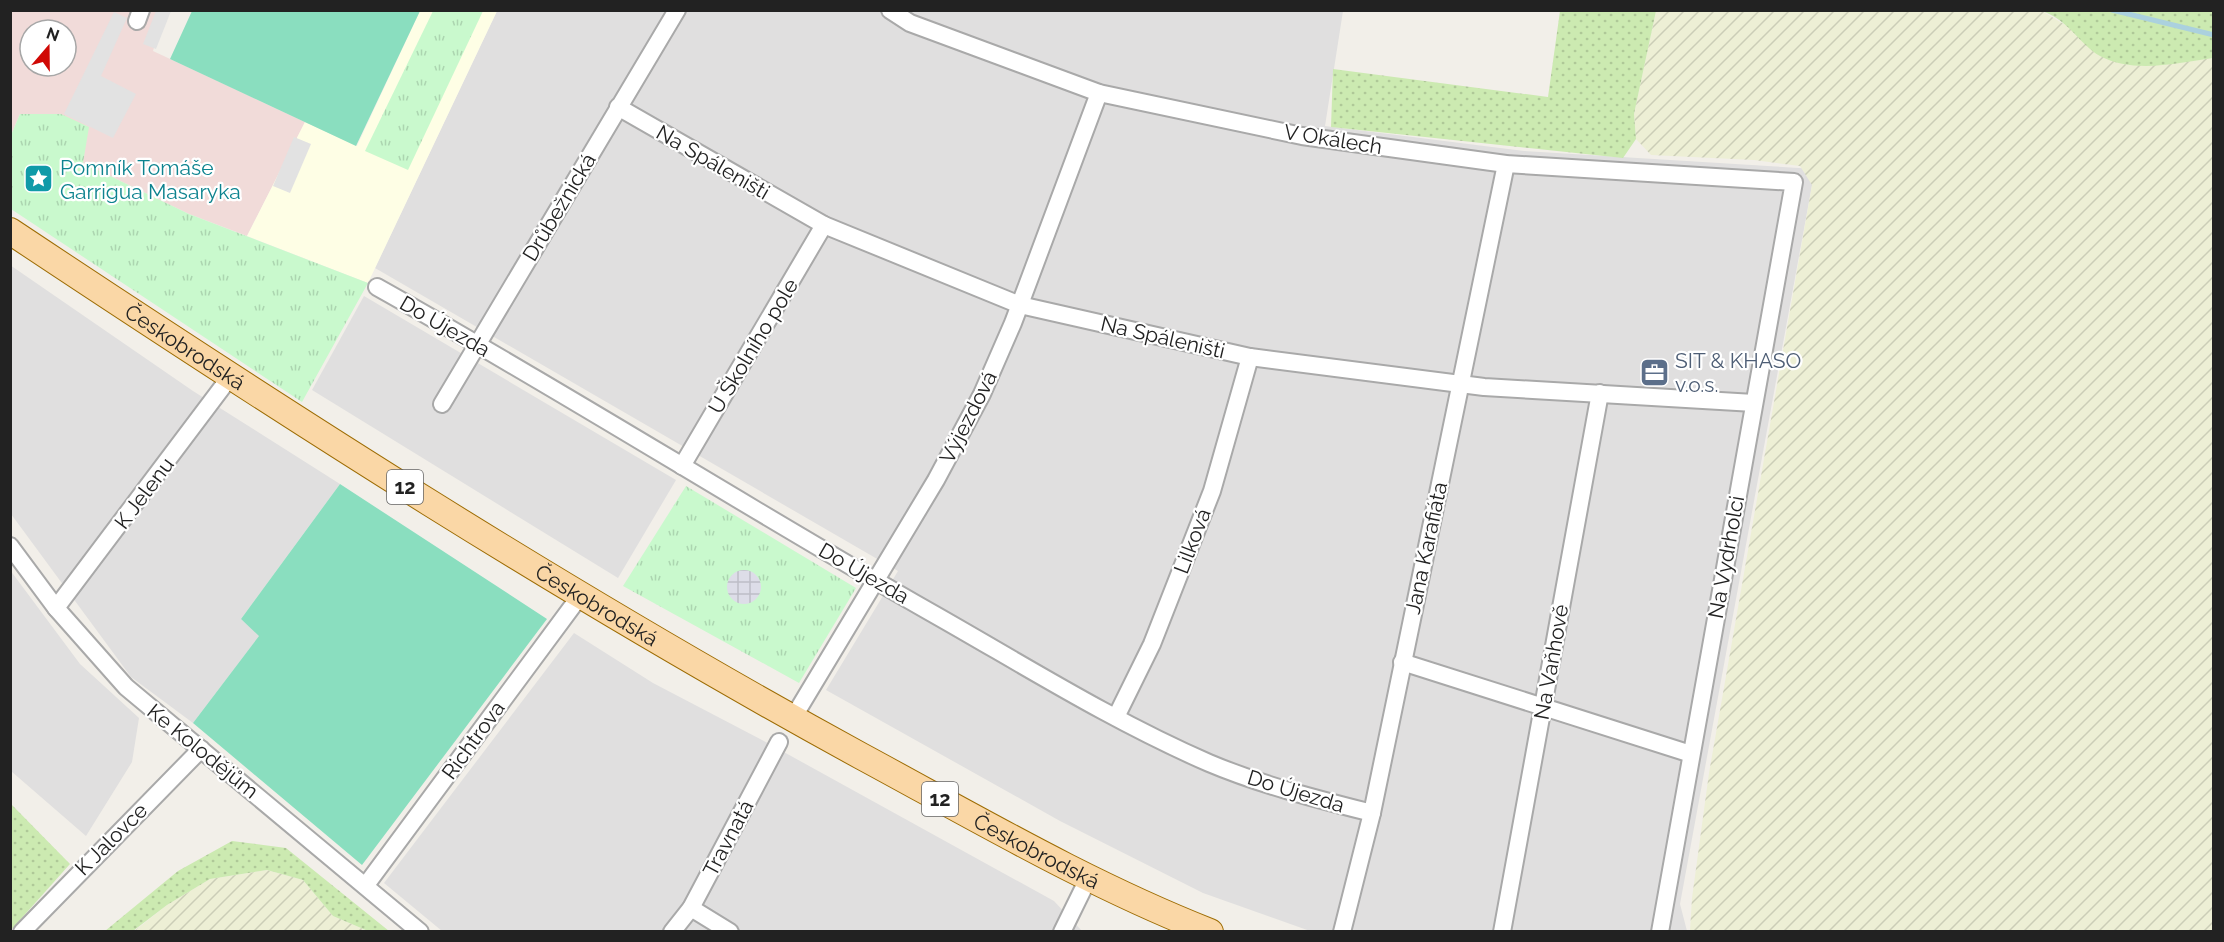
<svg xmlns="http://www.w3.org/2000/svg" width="2224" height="942" viewBox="0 0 2224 942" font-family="Raleway,sans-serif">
<defs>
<pattern id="farmland-furrows" width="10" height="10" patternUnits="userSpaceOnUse" patternTransform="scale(1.5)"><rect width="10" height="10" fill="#edefd5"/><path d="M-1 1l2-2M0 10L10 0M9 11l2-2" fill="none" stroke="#cbcdb7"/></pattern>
<pattern id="grass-dots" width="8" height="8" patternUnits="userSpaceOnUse" patternTransform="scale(1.5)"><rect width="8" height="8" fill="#cceab1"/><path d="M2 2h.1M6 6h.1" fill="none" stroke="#afc898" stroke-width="1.8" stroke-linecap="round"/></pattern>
<pattern id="park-tufts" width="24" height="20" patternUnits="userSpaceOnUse" patternTransform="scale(1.5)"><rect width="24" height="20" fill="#c9f9cd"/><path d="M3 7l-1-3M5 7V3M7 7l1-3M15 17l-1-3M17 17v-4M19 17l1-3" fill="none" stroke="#acd5b0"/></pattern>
<pattern id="plaza-grid" width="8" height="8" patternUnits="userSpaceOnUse" patternTransform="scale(1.5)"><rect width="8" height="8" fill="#dddde8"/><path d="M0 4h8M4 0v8" fill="none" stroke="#bdbdc7"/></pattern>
</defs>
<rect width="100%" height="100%" fill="#f2efe9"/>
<g fill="#e0dfdf">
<polygon points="497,11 1343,11 1325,126 1524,151 1815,169 1680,904 1687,931 1310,931 1203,893 1060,821 826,690 898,571 375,268"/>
<polygon points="10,265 193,391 340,484 241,619 260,635 193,723 131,677 11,514"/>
<polygon points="364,296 676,480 618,578 312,390"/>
<polygon points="10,570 80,664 139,718 132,762 86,836 11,771"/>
<polygon points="574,633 653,683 762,740 1054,901 1082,931 442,931 384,883"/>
</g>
<path fill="#f1dbd9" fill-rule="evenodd" d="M11 10 165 11 153 51 305 122 247 236 189 214 83 163 20 114 11 135ZM30 30H66V66H30Z"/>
<polygon fill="#fefee5" points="420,11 497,11 368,283 247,236 305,122 357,146"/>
<g fill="url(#farmland-furrows)">
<polygon points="1656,11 2042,11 2072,29 2099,55 2128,65 2161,65 2213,58 2213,931 1690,931 1692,898 1709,773 1812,185 1800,166 1754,160 1651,155 1636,139 1634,114"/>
<polygon points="267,870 303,880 333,916 368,931 133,932 167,905 210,879"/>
</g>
<g fill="url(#grass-dots)">
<polygon points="1560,11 1656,11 1634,114 1636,139 1623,158 1331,127 1333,69 1548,97"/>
<path d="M2042 11H2213V58C2177 63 2134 74 2100 56 2079 44 2070 21 2042 11Z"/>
<polygon points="11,804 70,864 11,930"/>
<polygon points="232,841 286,848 389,931 368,931 333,916 303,880 267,870 210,879 167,905 133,931 105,931 178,871"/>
</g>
<g fill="url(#park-tufts)">
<polygon points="433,11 483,11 408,170 365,151"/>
<polygon points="20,114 61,114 89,127 83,163 189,214 368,283 302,402 11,209 11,135"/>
<polygon points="686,486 856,588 799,683 623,586"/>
</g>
<g fill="#8adebf">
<polygon points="192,11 192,10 420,11 356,146 170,59"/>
<polygon points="340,484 547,619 362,865 193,723 259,636 241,619"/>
</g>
<g fill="#e2e2e2">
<polygon points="156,11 171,11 156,49 143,44"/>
<polygon points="114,12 127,18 101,76 136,94 113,138 64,114"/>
<polygon points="294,137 311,144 290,193 273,186"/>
</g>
<circle fill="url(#plaza-grid)" cx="744" cy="587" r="17"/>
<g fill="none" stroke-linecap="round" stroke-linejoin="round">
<polyline stroke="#abd1de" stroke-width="5" points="2112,10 2214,35"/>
<defs>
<g id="street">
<polyline points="890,10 910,23 1099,93 1302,136 1506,164 1794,182 1660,932"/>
<polyline points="137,21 141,10"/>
<polyline points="618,107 824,225 1020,305 1250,357 1484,387 1754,403"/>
<path d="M377 287C563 391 744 506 930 612 1022 664 1112 721 1209 763 1261 785 1317 799 1372 813"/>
<polyline points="442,404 677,10"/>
<polyline points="682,466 824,225"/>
<polyline points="10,546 56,608 126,687 420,932"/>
<polyline points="56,608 230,377"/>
<polyline points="1402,662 1691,754"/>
<polyline points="1116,717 1152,644 1212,491 1250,357"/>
<polyline points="793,718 936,480 982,394 1013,323 1099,93"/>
<polyline points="366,885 580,596"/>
<polyline points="691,908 730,932"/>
<polyline points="22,932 201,749"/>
<polyline points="672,932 691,908 779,742"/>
<polyline points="1062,932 1088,879"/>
<polyline points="1342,932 1372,813 1506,164"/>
<polyline points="1502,932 1600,393"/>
</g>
<g id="primary">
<path id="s1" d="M10 231C288 416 568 596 861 756 976 818 1088 884 1210 932"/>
</g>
</defs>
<use href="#street" stroke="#a9a9a9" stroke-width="20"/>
<use href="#primary" stroke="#9d6c03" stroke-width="28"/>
<use href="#street" stroke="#fff" stroke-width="16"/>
<use href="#primary" stroke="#fad7a6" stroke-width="26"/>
</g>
<defs>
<symbol id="sight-square" viewBox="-11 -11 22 22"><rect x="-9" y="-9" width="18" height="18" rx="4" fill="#0f9aa8" stroke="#fff"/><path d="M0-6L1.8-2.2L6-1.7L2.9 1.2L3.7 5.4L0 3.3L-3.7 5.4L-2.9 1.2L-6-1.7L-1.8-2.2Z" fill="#fff"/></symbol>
<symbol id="office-square" viewBox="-11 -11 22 22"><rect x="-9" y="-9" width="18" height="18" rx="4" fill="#5c6f8a" stroke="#fff"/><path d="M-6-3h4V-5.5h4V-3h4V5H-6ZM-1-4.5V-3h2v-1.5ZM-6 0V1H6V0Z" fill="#fff"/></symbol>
</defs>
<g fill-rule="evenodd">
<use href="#sight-square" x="22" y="162" width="33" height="33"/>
<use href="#office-square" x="1638" y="356" width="33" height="33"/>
</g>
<g text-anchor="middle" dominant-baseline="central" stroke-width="4.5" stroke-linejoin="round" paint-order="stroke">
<g fill="#fff" stroke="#646464" stroke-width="1.5">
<rect x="387" y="470" width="36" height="34" rx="4.5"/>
<rect x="922" y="782" width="36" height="34" rx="4.5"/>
</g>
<g font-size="20" font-weight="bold" fill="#222">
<text x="405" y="487">12</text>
<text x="940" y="799">12</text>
</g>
<g font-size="21" fill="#222" stroke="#fff">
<text transform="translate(1333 139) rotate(9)">V Okálech</text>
<text transform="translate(713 162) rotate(30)">Na Spáleništi</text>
<text transform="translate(559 207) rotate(-59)">Drůbežnická</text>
<text transform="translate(445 326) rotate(30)">Do Újezda</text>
<text transform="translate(1163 337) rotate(13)">Na Spáleništi</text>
<text transform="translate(753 346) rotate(-59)">U Školního pole</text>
<text stroke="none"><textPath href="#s1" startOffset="210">Českobrodská</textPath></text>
<text transform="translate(968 417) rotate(-63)">Výjezdová</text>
<text transform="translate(144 493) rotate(-53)">K Jelenu</text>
<text transform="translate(1192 541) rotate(-69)">Lilková</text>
<text transform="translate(1426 548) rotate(-78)">Jana Karafiáta</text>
<text transform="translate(1726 557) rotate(-80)">Na Vydrholci</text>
<text transform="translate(864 573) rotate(30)">Do Újezda</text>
<text stroke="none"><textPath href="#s1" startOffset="696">Českobrodská</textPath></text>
<text transform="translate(1551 662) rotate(-80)">Na Vaňhově</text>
<text transform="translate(473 740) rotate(-54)">Richtrova</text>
<text transform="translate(203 751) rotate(39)">Ke Kolodějům</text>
<text transform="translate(1296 791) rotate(17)">Do Újezda</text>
<text transform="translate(728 838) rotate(-62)">Travnatá</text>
<text transform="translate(111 839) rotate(-45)">K Jalovce</text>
<text stroke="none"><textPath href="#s1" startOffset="1200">Českobrodská</textPath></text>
</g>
<g font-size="21" fill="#0d838f" stroke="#fff" text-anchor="start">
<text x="60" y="167">Pomník Tomáše<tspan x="60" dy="24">Garrigua Masaryka</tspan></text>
</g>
<g font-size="21" fill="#4e5e75" stroke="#fff" text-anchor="start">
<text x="1675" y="360">SIT &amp; KHASO<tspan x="1675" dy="24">v.o.s.</tspan></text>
</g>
</g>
<rect width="2224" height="942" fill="none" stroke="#222222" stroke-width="24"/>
<g transform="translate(48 48) rotate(20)"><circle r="28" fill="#ffffff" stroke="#a7a7a7" stroke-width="1.5"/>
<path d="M0-4.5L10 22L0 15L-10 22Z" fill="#d00804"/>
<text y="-9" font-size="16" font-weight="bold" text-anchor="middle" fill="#222222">N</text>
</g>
</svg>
